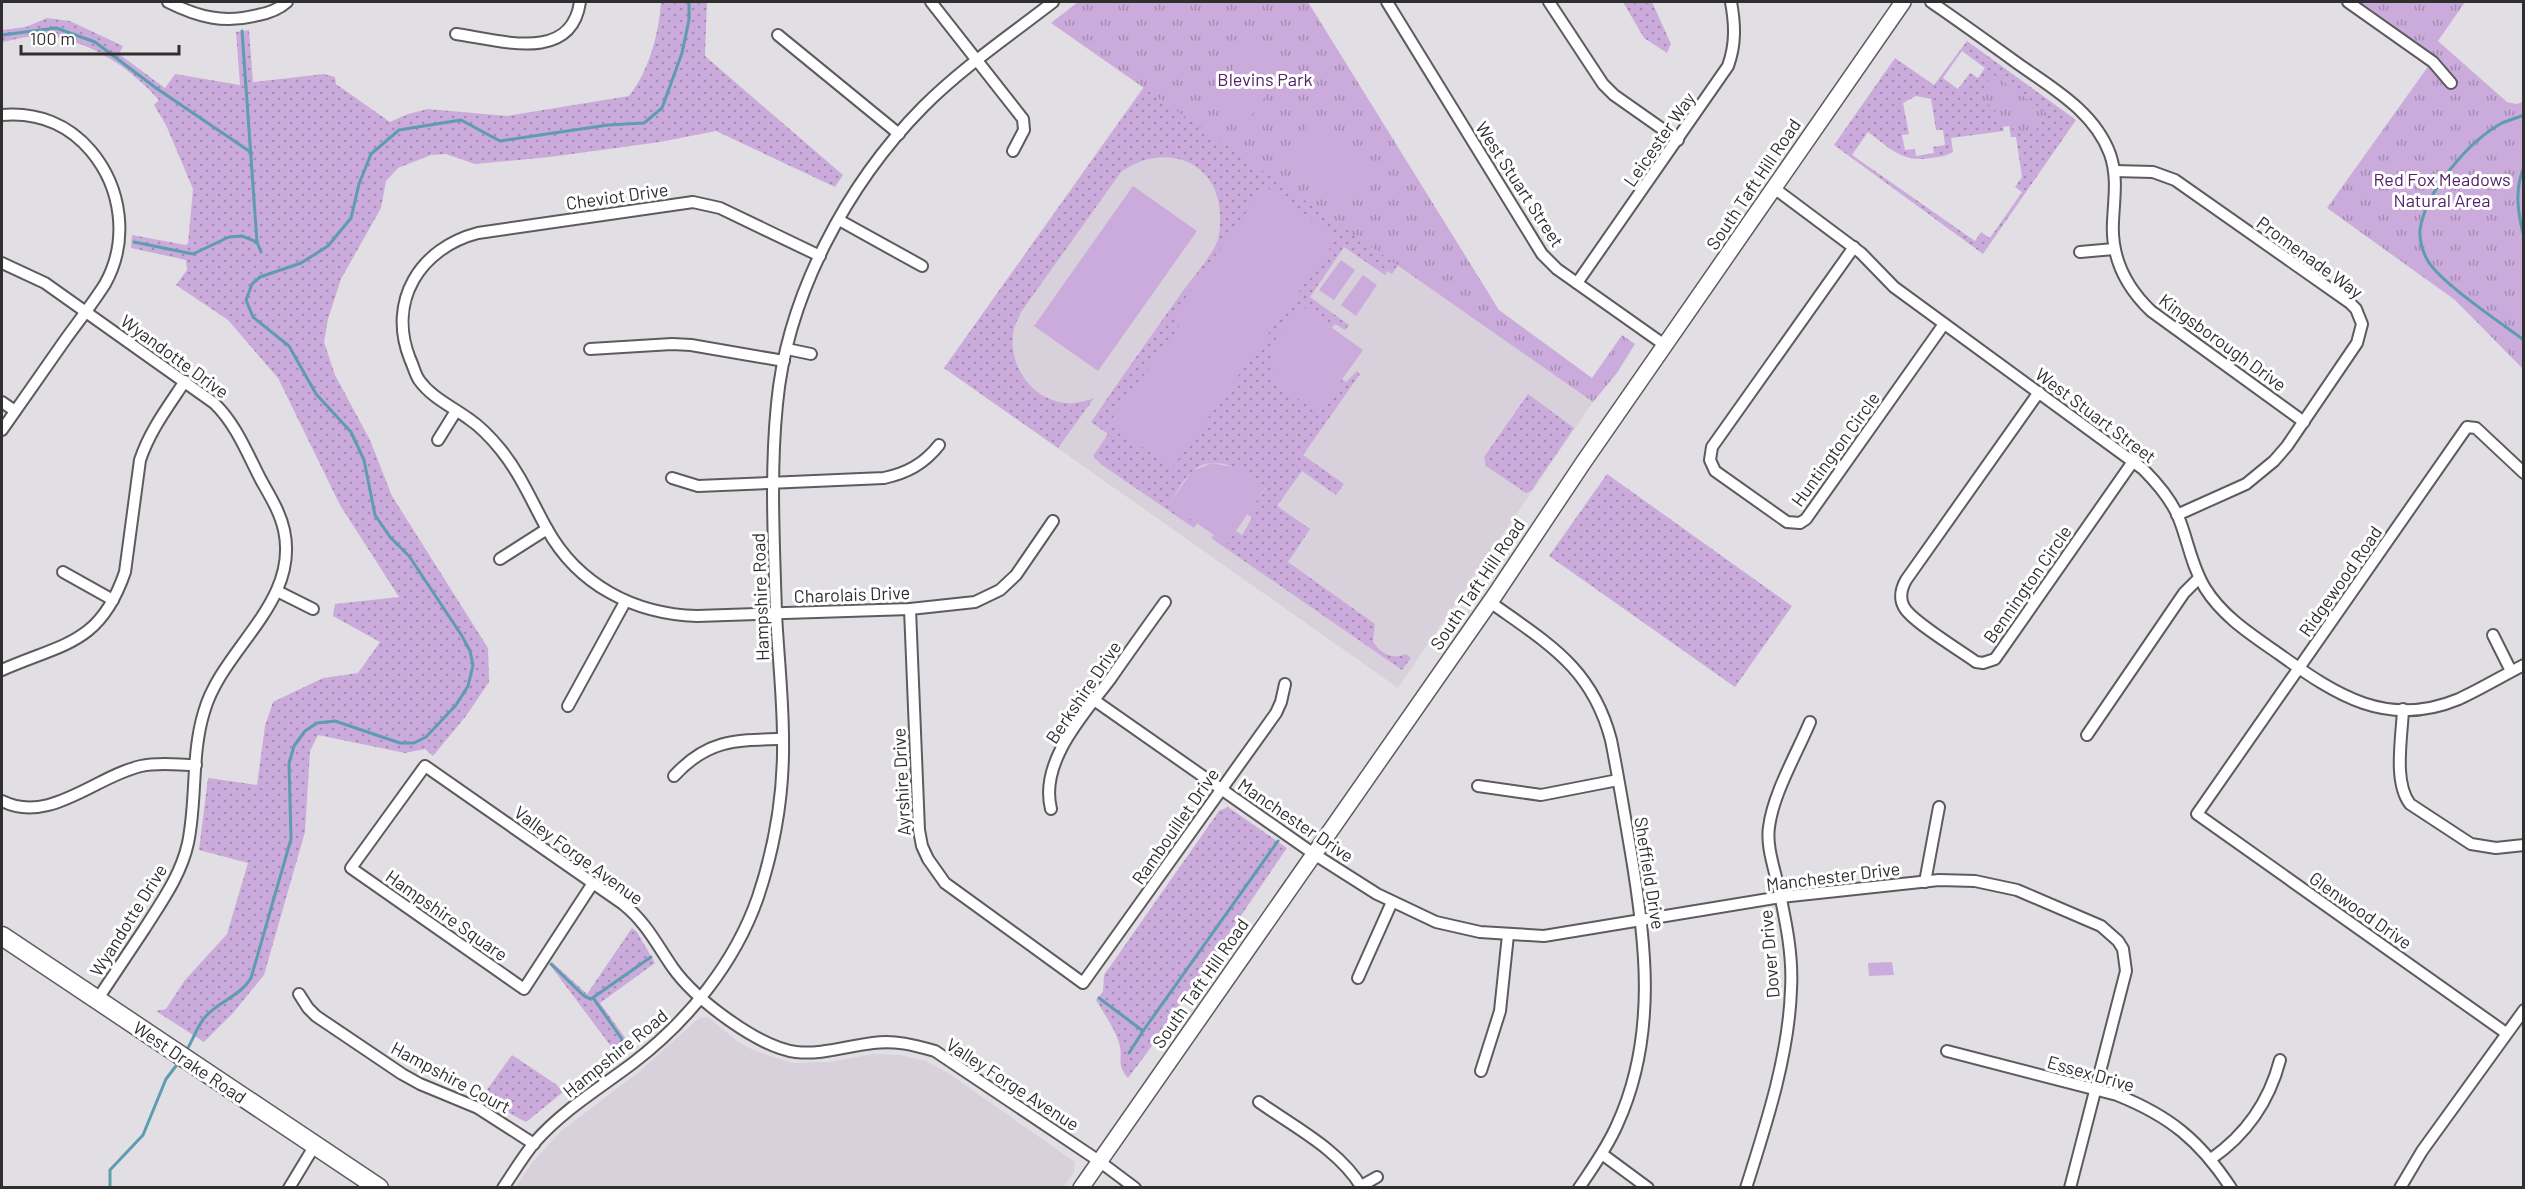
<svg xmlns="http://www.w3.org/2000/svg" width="2525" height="1189" viewBox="0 0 2525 1189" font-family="Barlow,sans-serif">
<defs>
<pattern id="grass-dots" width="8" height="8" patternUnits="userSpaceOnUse" patternTransform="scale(1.5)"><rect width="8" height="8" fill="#cbabdb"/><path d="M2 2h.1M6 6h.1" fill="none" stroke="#a58cb2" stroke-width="1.8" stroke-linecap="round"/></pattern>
<pattern id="park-tufts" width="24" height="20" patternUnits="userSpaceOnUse" patternTransform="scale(1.5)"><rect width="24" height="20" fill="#cbabdb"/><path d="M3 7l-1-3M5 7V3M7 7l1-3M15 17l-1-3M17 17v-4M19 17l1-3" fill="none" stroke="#a58cb2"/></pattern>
</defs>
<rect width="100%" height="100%" fill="#e2dfe4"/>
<g fill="#d8d1dc">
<polygon points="1143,87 1593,402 1398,688 944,368"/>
<polygon points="708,1017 737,1041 753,1050 792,1063 829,1062 873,1054 900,1055 926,1061 948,1073 1075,1162 1074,1172 1063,1188 516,1187 531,1164 560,1132 640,1071 699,1018"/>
</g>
<g fill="url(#grass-dots)" fill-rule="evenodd">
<path d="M661 2H707L705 56 843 175 835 187 716 131 660 142 550 157 475 164 446 154 431 155 398 168 386 181 381 208 341 279 328 319 324 342 335 375 370 440 392 496 488 648 489 682 466 716 433 756 425 749 405 753 318 735 310 751 305 832 264 975 233 1013 204 1042 156 1011 166 1009 185 980 227 934 248 863 199 850 208 778 257 785 265 726 273 702 323 678 358 673 380 642 333 616 335 604 399 597 340 505 278 378 228 320 176 285 187 270 186 260 131 248 132 235 186 245 188 243 193 189 166 125 154 105 159 100C128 66 86 37 39 36 26 36 13 40 2 42V30L26 27 47 18 70 21 123 46 119 54 165 88 175 74 240 85 236 32 249 30 253 82 324 74 335 77 336 84 390 122 408 114 428 109 507 116 629 96C649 71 659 33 661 2Z"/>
<polygon points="1623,2 1652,2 1671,44 1667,53 1644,38"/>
<path d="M1967 41 2076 120 1983 254 1834 145 1895 58 1934 85ZM1962 51 1985 68 1978 78 1970 73 1958 89 1943 78ZM1916 96 1931 99 1936 130H1943L1945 145 1933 147 1934 153 1916 156 1915 149 1905 150 1902 135 1909 134 1903 103ZM2009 126 2011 137H2016L2022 177 2015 187 2022 192 1990 238 1981 232 1975 241 1852 155 1868 132C1890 148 1902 163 1931 158 1939 157 1946 156 1953 152L1951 138 2004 131 2003 127Z"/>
<path d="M1147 83 1402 259 1392 274 1388 271 1385 275 1344 247 1310 297 1349 325 1345 330 1335 324 1332 328 1300 305 1318 413 1342 379 1346 382 1357 371 1360 374 1303 455 1344 484 1336 495 1302 471 1277 506 1310 529 1288 562 1375 624 1373 641C1380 654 1393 660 1406 654L1411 658 1402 670 1211 538 1214 535 1227 543 1236 531 1242 535 1252 518 1247 514 1266 488C1247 472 1213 450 1191 473 1182 481 1176 494 1169 504L1197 523 1194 528 1102 465 1093 456 1108 434 1091 422C1120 380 1150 337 1180 295 1190 281 1211 257 1217 242 1220 235 1220 223 1220 215 1218 159 1163 142 1121 172L1021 312C1019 318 1015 324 1014 329 1006 363 1031 400 1066 403 1076 404 1085 401 1094 398L1058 448 944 368Z"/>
<polygon points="1528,394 1574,428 1531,491 1526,493 1486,466 1484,457"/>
<polygon points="1607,474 1792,606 1735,687 1549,556"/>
<path d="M1228 807 1287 848C1234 924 1185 1004 1128 1078 1115 1063 1124 1059 1119 1043 1114 1027 1104 1014 1096 1000L1103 992 1104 975 1219 811Z"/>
<polygon points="632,928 637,932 655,963 600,1003 629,1043 616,1053 550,965 552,962 587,994"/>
<polygon points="512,1055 557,1085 563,1092 526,1122 481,1098"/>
</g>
<g fill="url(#park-tufts)">
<polygon points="1078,2 1308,2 1499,310 1592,378 1622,335 1635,344 1617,373 1593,402 1051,23"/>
<polygon points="2356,2 2465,2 2438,41 2507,102 2516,104 2523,102 2523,369 2455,300 2327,208 2427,68 2433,56"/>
<polygon points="1993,74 2048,114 2035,131 2021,134 1993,114 1996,110 1978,97"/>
</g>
<g fill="#cbabdb">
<polygon points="1249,45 1284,69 1243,128 1208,104"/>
<polygon points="1309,125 1367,168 1342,202 1284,159"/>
<polygon points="1133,186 1197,231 1098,371 1034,326"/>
<polygon points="1265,186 1338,237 1172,468 1109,423 1180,325 1171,318"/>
<polygon points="1341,260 1355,270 1334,300 1319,290"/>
<polygon points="1363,275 1377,285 1356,316 1341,305"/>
<polygon points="1300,305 1363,350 1318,413 1275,382 1270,347"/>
<polygon points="1212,463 1238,468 1266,487 1227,544 1169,504 1192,471"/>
<polygon points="1892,962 1894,975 1869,976 1868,963"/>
</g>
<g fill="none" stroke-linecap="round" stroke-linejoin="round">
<g stroke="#5e9cb0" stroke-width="3">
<polyline points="242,31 257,242 261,252"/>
<polyline points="2,35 56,28 95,42 156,88 252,153"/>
<path d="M2524 115C2516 118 2509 120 2502 123 2469 141 2425 192 2420 230 2419 240 2423 253 2428 261 2441 283 2501 323 2524 340"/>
<path d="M2524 167C2514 190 2518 214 2524 237"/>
<polyline points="134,242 193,254 229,237 242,236 257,242"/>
<polyline points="551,964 584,996 591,999 651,957"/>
<polyline points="1099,998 1143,1031 1129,1053"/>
<polyline points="594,999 626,1045"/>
<polyline points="1143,1031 1278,841"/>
<path d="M186 1051C194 1039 197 1024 208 1014 222 1000 241 995 251 978L291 839 289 763 294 746 305 731 317 723 335 721 400 743H414L426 737 456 705 468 686 473 665 470 651 462 636 409 556 390 537 375 515 364 460 351 432 316 394 289 346 253 317 246 300 252 284 260 277 301 263 328 246 351 218 359 184 371 154 399 130 461 120 500 141 608 125 644 123 662 108 682 53 689 20V2"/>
<polyline points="110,1188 110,1170 143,1135 166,1079 179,1062"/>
</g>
<defs>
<g id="street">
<path d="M168 2C198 17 224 24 258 15 269 13 279 9 287 2"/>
<polyline points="931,2 1023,119 1024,130 1013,151"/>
<polyline points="1387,2 1542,254 1557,269 1666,346"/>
<polyline points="1549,2 1603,84 1614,95 1678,140"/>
<path d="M1931 2C1960 22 1988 42 2017 63 2052 88 2094 111 2110 154 2118 177 2114 198 2113 222 2111 257 2126 287 2151 311L2304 422"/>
<polyline points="2348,2 2433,62 2451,83"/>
<path d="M456 34C499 40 571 64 580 2"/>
<polyline points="778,35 899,134"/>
<path d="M2 115C37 112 68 124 91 151 122 188 129 241 105 284 93 303 78 322 65 340 44 370 23 400 2 430"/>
<polyline points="2114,171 2153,172 2175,180 2350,303 2356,309 2362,324 2357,343 2287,446 2274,461 2246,484 2177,515"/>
<path d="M1774 188 1861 253 1894 287 2143 469C2157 483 2170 498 2178 516 2188 540 2191 565 2205 588 2223 617 2252 635 2279 654 2336 695 2387 729 2459 699 2481 689 2502 676 2524 665"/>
<polyline points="839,220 922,266"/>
<polyline points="1854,247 1712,447 1710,460 1715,471 1787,522 1800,523 1806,519 1944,324"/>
<polyline points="2080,252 2114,249"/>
<path d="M820 256 720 208 693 202 478 233C420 248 387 301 410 359 413 365 415 374 419 380 432 398 451 406 469 419 481 427 492 439 501 450 521 475 532 502 547 529 578 585 634 614 697 616L910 609 975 602 1000 590 1016 575 1053 521"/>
<path d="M2 263 45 283 214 403C236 424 247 453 261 480 270 496 280 512 284 530 300 603 222 648 204 712 191 754 197 800 188 843 181 875 162 901 145 928 129 952 113 976 97 1000"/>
<path d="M1577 283 1728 66C1736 44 1735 24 1731 2"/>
<polyline points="590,349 672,344 691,345 784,361"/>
<polyline points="787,349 811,354"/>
<path d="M2039 392 1906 580C1901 589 1899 598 1904 607 1911 621 1961 651 1976 662L1983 663 1995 659 2134 460"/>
<polyline points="2,402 15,411"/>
<polyline points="438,440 456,411"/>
<path d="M672 478 698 486 884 478C907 473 924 464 939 445"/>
<polyline points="500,559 547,529"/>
<polyline points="63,572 113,600"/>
<polyline points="277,591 313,609"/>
<path d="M1490 602C1547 643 1592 667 1611 740 1618 775 1624 812 1630 847 1646 940 1658 1036 1617 1125 1607 1148 1593 1167 1579 1188"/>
<polyline points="910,609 919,830 922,846 928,859 945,883 1083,983 1276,713 1281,702 1285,684"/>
<polyline points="2493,635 2511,671"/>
<path d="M2 670C63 643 100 645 125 572L140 460C150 430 168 407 185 381"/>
<polyline points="1094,700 1314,854 1377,894 1436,922 1480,932 1544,936 1781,897 1939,880 1975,881 2017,890 2101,926 2118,941 2123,949 2126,971 2070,1188"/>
<polyline points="568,706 625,602"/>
<path d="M2403 709C2402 737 2393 782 2410 804L2471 844 2496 848 2524 845"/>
<polyline points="2087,735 2184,593 2199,578"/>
<path d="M674 776C708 739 736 740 783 739"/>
<polyline points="1478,786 1541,795 1618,780"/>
<path d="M2 801C49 825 96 776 141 766 159 762 178 765 196 765"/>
<path d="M1051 809C1039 761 1085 713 1111 678 1129 652 1147 627 1165 602"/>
<polyline points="1925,882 1939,807"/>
<path d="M593 883 524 989 351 868 425 766 623 904C646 922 657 945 673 968 695 999 758 1047 796 1052 821 1055 847 1046 873 1043 895 1040 914 1045 935 1051L1099 1161 1135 1188"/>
<polyline points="1358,978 1392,902"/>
<polyline points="299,994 308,1008 316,1016 402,1074 420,1084 478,1108 534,1144"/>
<polyline points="2506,1033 2197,814 2467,427 2476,428 2524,473"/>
<path d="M1947 1051 2117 1095C2170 1116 2200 1141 2231 1188"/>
<polyline points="1481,1071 1500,1011 1508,935"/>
<path d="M1259 1102C1294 1127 1340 1150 1362 1188"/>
<polyline points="1602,1154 1648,1188"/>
<path d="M2211 1159C2247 1134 2269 1102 2280 1060"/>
<polyline points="1361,1186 1377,1177"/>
<polyline points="289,1188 315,1145"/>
<path d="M503 1188C514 1172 523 1156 535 1142 563 1110 600 1088 633 1063 688 1021 735 963 758 897 775 846 784 793 783 739 783 697 778 655 776 613 774 544 770 473 777 404 787 296 847 184 923 107 962 68 1009 36 1053 2"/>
<path d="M1746 1188C1766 1125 1789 1055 1791 989 1793 956 1786 922 1779 890 1775 870 1766 847 1769 827 1773 794 1797 753 1810 722"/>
<polyline points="2400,1188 2422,1151 2524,1010"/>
</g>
<polyline id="secondary" points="1081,1188 1495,595 1583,463 1903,2"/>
<polyline id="primary" points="2,936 379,1188"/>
</defs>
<use href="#street" stroke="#5e5b5f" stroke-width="14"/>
<use href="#secondary" stroke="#5e5b5f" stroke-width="18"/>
<use href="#primary" stroke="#5e5b5f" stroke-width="21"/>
<use href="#street" stroke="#fff" stroke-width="10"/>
<use href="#secondary" stroke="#fff" stroke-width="15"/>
<use href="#primary" stroke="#fff" stroke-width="18"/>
</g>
<g text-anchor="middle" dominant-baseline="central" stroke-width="6" stroke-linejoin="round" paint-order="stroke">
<g font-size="18" fill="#532168" stroke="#fff">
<text x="1265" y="79">Blevins Park</text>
<text x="2442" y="179">Red Fox Meadows<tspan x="2442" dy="21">Natural Area</tspan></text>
</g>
<g font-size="18" fill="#302f30" stroke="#fff">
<text transform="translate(1659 139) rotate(-55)">Leicester Way</text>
<text transform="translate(1520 184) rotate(57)">West Stuart Street</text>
<text transform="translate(1753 184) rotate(-56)">South Taft Hill Road</text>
<text transform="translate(617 196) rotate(-8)">Cheviot Drive</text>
<text transform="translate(2310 257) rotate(36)">Promenade Way</text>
<text transform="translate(2223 342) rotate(36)">Kingsborough Drive</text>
<text transform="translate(175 356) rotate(36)">Wyandotte Drive</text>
<text transform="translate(2096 415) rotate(37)">West Stuart Street</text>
<text transform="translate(1835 449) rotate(-54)">Huntington Circle</text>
<text transform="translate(2340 581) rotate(-55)">Ridgewood Road</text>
<text transform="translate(1477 584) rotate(-56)">South Taft Hill Road</text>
<text transform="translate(2027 584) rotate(-55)">Bennington Circle</text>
<text transform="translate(852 594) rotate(-2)">Charolais Drive</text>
<text transform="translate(760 597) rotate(-92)">Hampshire Road</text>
<text transform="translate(1083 692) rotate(-56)">Berkshire Drive</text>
<text transform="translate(901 782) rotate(-93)">Ayrshire Drive</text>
<text transform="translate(1296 820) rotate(34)">Manchester Drive</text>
<text transform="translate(1175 826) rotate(-55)">Rambouillet Drive</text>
<text transform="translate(579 855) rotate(36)">Valley Forge Avenue</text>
<text transform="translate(1650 873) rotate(81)">Sheffield Drive</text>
<text transform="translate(1833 876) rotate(-7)">Manchester Drive</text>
<text transform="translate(2361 910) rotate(35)">Glenwood Drive</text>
<text transform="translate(447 915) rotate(35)">Hampshire Square</text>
<text transform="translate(128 920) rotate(-58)">Wyandotte Drive</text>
<text transform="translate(1769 954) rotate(-95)">Dover Drive</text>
<text transform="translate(1200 983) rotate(-55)">South Taft Hill Road</text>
<text transform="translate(615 1053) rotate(-39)">Hampshire Road</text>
<text transform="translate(190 1062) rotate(34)">West Drake Road</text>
<text transform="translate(2091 1073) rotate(16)">Essex Drive</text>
<text transform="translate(451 1077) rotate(28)">Hampshire Court</text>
<text transform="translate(1013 1084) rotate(33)">Valley Forge Avenue</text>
</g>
</g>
<rect width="2525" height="1189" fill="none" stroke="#302f30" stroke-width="6"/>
<path d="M21 45v9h158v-9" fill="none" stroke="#302f30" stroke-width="3"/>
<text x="30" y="45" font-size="18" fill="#302f30" stroke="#ffffff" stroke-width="4.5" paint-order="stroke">100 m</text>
</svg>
